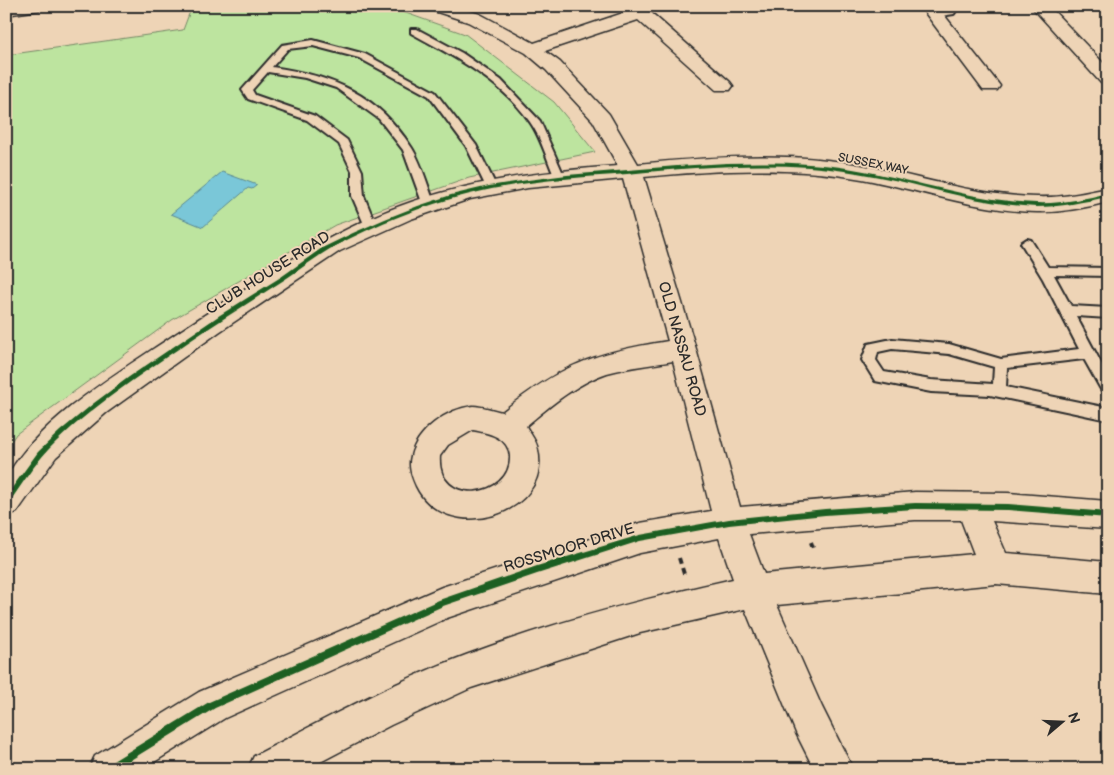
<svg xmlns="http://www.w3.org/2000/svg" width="1114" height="775" font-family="'Balsamiq Sans',sans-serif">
<rect width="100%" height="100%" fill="#eed4b6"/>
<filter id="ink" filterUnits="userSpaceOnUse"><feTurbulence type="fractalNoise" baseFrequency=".02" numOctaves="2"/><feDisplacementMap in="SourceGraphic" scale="10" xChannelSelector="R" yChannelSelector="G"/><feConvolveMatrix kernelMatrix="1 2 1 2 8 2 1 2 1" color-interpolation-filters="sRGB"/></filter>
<g filter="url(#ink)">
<!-- green -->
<path fill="#bde49f" stroke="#748865" d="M192 6H386L465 34 554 102 595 152 469 178 335 225 172 320 16 434 6 449V55L183 30Z"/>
<!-- water -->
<path fill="#7ac7d8" stroke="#5a8993" d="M222 172 257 185 252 189 248 188 203 227 171 214Z"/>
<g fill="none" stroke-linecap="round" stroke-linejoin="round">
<defs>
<g id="service">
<path d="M951 6H959L954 14 934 17 930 14 948 10Z"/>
<path d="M411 29H417L462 53 501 80 540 121 565 178 564 180H556L555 178C547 160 541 137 530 122 502 81 453 56 411 33Z"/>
<path d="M313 40 365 54 435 92 476 145 497 188 496 191H488L466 146 429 96 359 58 313 46 288 49 272 67C334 76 377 94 412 148 422 164 428 187 435 205L433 208H425L423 205 403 150 379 119 336 88 305 78 268 72 252 90 255 95 315 116 347 140 362 171 364 196 377 228 375 231H367L352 196V171L339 144 307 120 248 99 242 90 282 45Z"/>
<path d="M1027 239 1031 240 1048 267 1108 268V276L1054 275 1071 306 1108 308V318L1076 316 1108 376V394L1103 393 1084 359 1007 368 1006 387 1108 408V420L990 395 931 392 875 381 862 360 868 344 892 339 949 344 1001 359 1079 349 1043 279 1021 243ZM892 349 949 354 994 367 993 384 931 380 884 372 876 360 878 352Z"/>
</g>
<g id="minor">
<path d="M6 6H41L39 10 6 15Z"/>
<path d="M429 6H455L480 14 534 43 635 9H647L730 82 733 86 730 90H716L638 20 545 51 560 62 609 114 638 164C700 158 765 153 827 160 898 168 965 196 1037 197 1061 198 1084 193 1108 188V202C1084 208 1061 213 1037 212 977 211 921 190 862 179 791 166 716 170 644 177L696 349 740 507 915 492 1008 493 1108 501V529L992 521 1006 553 1108 562V594L996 584 777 605 822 707 853 769H814L796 733 745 609 640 633 471 688 391 725 307 769H248L254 756C323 720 393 682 466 655 553 622 643 599 733 579L719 538 640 553 447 618 225 718 143 769H89L95 756 199 692 442 587 640 523 711 511 673 361C651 365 629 367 607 373 577 383 550 406 526 426 530 434 537 441 538 450 552 516 445 546 416 486 412 477 408 467 411 456 417 431 446 409 473 406 481 406 494 410 502 412 562 365 592 353 668 341L623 179 528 188 470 199 411 219 340 251 219 332 106 413 56 457 17 512 6 516C6 505 2 484 8 475 40 418 121 371 174 335 251 285 326 231 414 201 480 179 548 171 618 166L593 121 546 70 526 53 468 22 431 10ZM473 430C489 433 508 437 510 456 512 499 436 508 440 456L448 445ZM915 520H961L974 554 764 574 749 534Z"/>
<path d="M920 6H937L997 82 1000 86 997 90H983Z"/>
<path d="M1031 6H1049L1108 68V85L1101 83Z"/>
</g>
</defs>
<!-- service casing -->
<use href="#service" stroke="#2b2b2b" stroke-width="4"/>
<!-- minor casing -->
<use href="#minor" stroke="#2b2b2b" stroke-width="3"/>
<!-- path -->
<g stroke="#2b2b2b" stroke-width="4" stroke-dasharray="6 4.5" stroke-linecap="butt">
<path d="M811 542 814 551"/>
<path d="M679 558 684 574"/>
</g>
<!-- service -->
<use href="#service" fill="#eed4b6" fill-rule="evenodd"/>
<!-- minor -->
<use href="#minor" fill="#eed4b6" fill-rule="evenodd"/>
<defs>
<g id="cycleway">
<path d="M727 163C773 162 819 162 864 171 921 182 977 201 1036 203 1061 204 1084 199 1108 193V197C1083 202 1061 207 1036 207 989 205 944 192 899 181 869 175 839 169 809 167 748 163 687 168 627 174 574 178 522 181 470 194 423 205 377 224 335 246 317 256 301 269 284 280 252 301 219 321 187 343 139 376 89 408 48 450 33 466 21 486 8 504L6 505V496L38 452 60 431 94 403 129 377 220 315 281 277 322 248 353 233 385 219 418 206 451 195 489 186 528 180 567 175 677 166Z"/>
<path d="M915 503 1008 504 1108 512V518L1008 510 915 509 825 515 729 525 640 541 537 574 443 606 215 708 116 769H104L105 766 209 702 439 600 537 566 640 535 729 519 825 509Z"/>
</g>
</defs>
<!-- cycleway casing -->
<use href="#cycleway" stroke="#eed4b6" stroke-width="3"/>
<!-- cycleway -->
<use href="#cycleway" fill="#1b5e20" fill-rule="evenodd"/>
</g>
</g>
<g text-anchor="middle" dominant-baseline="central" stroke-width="4" stroke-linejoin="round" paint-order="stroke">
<!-- far-street labels -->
<g font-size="12" fill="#2b2b2b" stroke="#eed4b6">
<text transform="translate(873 164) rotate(11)">SUSSEX WAY</text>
</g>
<!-- street labels -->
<g font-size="15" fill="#2b2b2b" stroke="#eed4b6">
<text transform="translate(268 273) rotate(-32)">CLUB HOUSE ROAD</text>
<text transform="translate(682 349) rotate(74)">OLD NASSAU ROAD</text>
<text transform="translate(569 548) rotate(-17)">ROSSMOOR DRIVE</text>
</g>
</g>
<!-- margin -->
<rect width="1114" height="775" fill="none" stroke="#eed4b6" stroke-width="25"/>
<rect x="12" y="12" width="1089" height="750" fill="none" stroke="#2b2b2b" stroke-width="2" filter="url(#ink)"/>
<!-- north arrow -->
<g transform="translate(1062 722) rotate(71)" stroke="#eed4b6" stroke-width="4" paint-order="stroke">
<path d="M0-4L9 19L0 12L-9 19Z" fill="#2b2b2b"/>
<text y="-8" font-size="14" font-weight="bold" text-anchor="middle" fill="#2b2b2b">N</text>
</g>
</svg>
